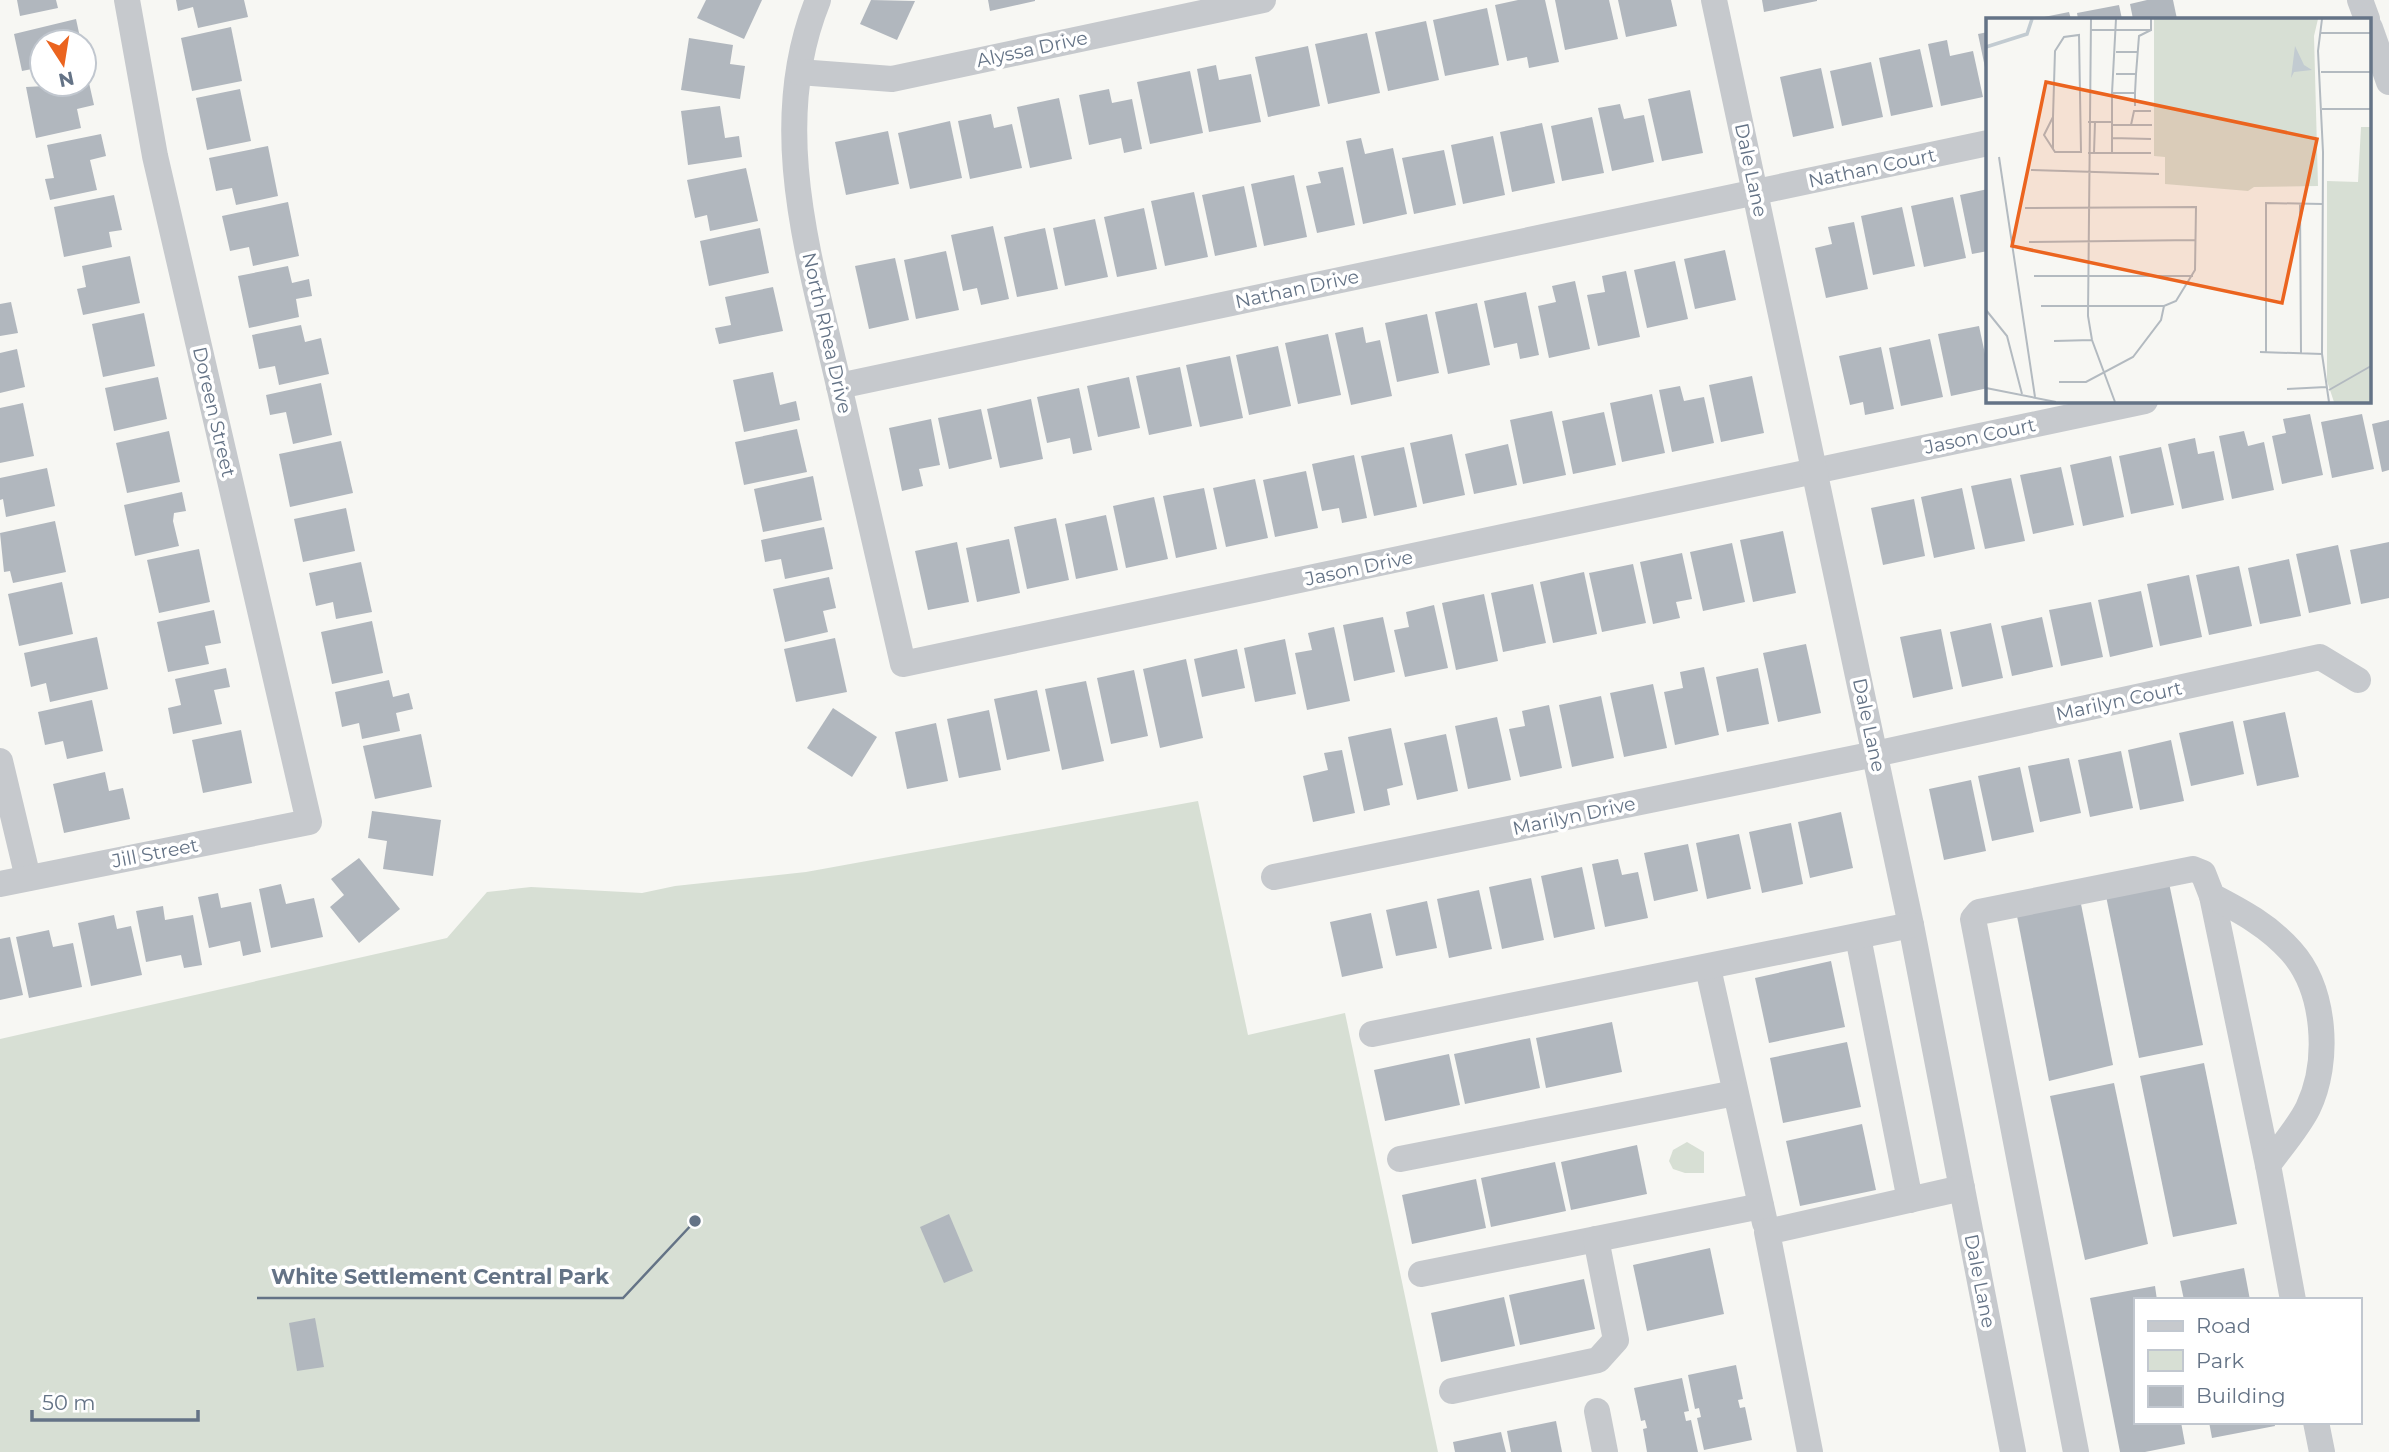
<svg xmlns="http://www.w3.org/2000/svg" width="2389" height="1452" font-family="Montserrat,sans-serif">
<rect width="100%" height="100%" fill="#f7f7f3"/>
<!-- green -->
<g fill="#d7dfd4">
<path d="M1198 801 1248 1035 1345 1013 1438 1452H0V1039L447 938 487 892 531 887 642 893 675 886 806 872Z"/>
<path d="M1687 1142 1704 1152V1173H1685L1673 1169 1669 1161 1673 1150Z"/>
</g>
<!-- building -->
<g fill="#b1b7be">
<path d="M17 0H56L58 8 20 16Z"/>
<path d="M176 0H244L248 17 198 28 193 7 178 11Z"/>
<path d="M706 0H762L744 39 697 18Z"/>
<path d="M871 0 915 1 897 40 860 24Z"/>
<path d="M988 0H1035V1L990 11Z"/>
<path d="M1518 0H1545L1559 62 1529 68 1527 57 1507 61 1495 5Z"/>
<path d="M1555 0H1609L1618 39 1565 50Z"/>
<path d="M1618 0H1671L1677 26 1626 37Z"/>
<path d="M1762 0H1817V1L1764 12Z"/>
<path d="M2147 0H2173L2177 19H2133L2130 4Z"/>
<path d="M2119 5 2122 19H2078L2077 13Z"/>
<path d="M1487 8 1499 65 1445 76 1433 20Z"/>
<path d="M2069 12 2071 19H2039V18Z"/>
<path d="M76 19 81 42H42V67L22 71 14 34Z"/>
<path d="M1426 21 1439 80 1388 91 1375 32Z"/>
<path d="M231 27 242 81 192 91 181 38Z"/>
<path d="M1988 32V77H1987L1978 34Z"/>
<path d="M1367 33 1380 93 1328 104 1315 44Z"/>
<path d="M689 38 733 45 730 64 745 66 740 99 681 90Z"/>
<path d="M1947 40 1950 56 1973 51 1983 97 1941 106 1928 44Z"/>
<path d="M1308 46 1320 106 1268 117 1255 57Z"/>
<path d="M1920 49 1933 107 1891 116 1879 58Z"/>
<path d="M1871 62 1883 117 1842 126 1830 71Z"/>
<path d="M1216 65 1219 80 1251 74 1261 122 1209 132 1197 69Z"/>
<path d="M1821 68 1834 128 1793 137 1780 77Z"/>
<path d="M1190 71 1203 133 1150 144 1137 82Z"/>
<path d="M87 74 94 105 77 109 81 128 36 138 26 87 84 84V75Z"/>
<path d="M240 89 251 141 207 150 196 98Z"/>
<path d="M1109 89 1112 103 1132 99 1142 149 1124 153 1121 138 1089 145 1079 95Z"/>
<path d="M1690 90 1703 153 1662 161 1648 99Z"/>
<path d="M1059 98 1072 159 1030 168 1017 107Z"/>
<path d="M1620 104 1624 119 1644 115 1654 162 1612 171 1598 108Z"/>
<path d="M720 106 725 138 739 136 742 157 688 165 681 111Z"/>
<path d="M991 114 994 128 1012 124 1022 168 970 179 958 121Z"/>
<path d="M1592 117 1604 173 1562 181 1551 126Z"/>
<path d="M950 121 962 178 910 189 898 133Z"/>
<path d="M1542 123 1555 183 1512 192 1500 132Z"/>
<path d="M888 131 899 184 846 195 835 142Z"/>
<path d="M101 134 106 156 90 160 97 190 50 200 45 179 54 178 47 145Z"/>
<path d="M1493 136 1505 195 1463 204 1451 145Z"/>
<path d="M1361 138 1365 154 1393 148 1407 214 1363 224 1346 141Z"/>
<path d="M268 146 278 196 236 205 232 188 216 191 209 158Z"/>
<path d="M1444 150 1456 205 1414 214 1402 158Z"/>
<path d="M1343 167 1355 225 1317 233 1306 186 1321 183 1318 172Z"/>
<path d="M746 168 758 221 710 231 707 215 695 218 687 180Z"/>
<path d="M1294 175 1307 237 1264 246 1251 184Z"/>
<path d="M1244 186 1257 247 1215 256 1202 195Z"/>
<path d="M1988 189V251L1972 254 1960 195Z"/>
<path d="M1194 192 1208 257 1165 266 1151 201Z"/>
<path d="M114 195 122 230 109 232 112 247 64 257 54 207Z"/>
<path d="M1953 197 1966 258 1924 267 1911 206Z"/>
<path d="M288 202 299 256 253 266 249 247 230 251 222 216Z"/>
<path d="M1902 207 1915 266 1873 275 1861 216Z"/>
<path d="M1144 208 1157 269 1117 277 1104 217Z"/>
<path d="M1095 219 1108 277 1065 286 1053 228Z"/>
<path d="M1854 222 1868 289 1826 298 1815 248 1832 244 1828 227Z"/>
<path d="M993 226 1009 299 981 305 977 288 963 291 951 235Z"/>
<path d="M760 228 769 273 709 286 700 241Z"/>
<path d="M1045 228 1058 289 1017 297 1004 237Z"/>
<path d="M1725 250 1736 300 1695 309 1684 259Z"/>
<path d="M946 251 959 310 916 319 904 260Z"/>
<path d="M130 256 140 303 83 315 77 289 86 287 82 266Z"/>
<path d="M895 258 909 320 869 329 855 266Z"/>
<path d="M1675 261 1688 319 1647 328 1634 270Z"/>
<path d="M288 266 292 283 309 279 312 296 296 299 299 317 249 328 238 276Z"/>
<path d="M1626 271 1640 337 1598 346 1587 295 1605 292 1602 276Z"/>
<path d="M1575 281 1590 349 1549 358 1538 306 1556 302 1552 286Z"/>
<path d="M773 287 783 331 719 344 715 328 731 325 725 297Z"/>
<path d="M1526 292 1539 355 1520 359 1517 343 1494 348 1484 301Z"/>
<path d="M11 302 18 333 0 336V304Z"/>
<path d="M1477 303 1490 365 1448 374 1435 312Z"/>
<path d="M144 313 155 366 103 377 92 324Z"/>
<path d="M1427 314 1439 373 1397 382 1385 323Z"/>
<path d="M301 325 305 342 321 338 329 374 279 385 275 366 259 369 252 335Z"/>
<path d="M1979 326 1988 368V388L1951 396 1938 334Z"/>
<path d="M1363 327 1366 343 1380 340 1392 396 1351 405 1335 333Z"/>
<path d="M1328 334 1341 395 1298 404 1285 343Z"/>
<path d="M1930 339 1943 397 1901 406 1889 348Z"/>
<path d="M1278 346 1291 406 1249 415 1236 355Z"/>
<path d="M1881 347 1894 409 1865 415 1863 402 1850 405 1839 356Z"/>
<path d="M17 349 25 387 0 393V353Z"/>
<path d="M1230 356 1243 418 1200 427 1186 365Z"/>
<path d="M1180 367 1192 426 1149 435 1136 376Z"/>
<path d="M773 372 780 405 796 401 800 420 744 432 733 380Z"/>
<path d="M1752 376 1764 433 1721 442 1709 385Z"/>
<path d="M158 377 167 419 114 431 105 388Z"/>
<path d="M1129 377 1140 428 1098 437 1087 386Z"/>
<path d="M321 383 332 435 293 444 286 412 270 415 266 395Z"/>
<path d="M1680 386 1684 401 1704 397 1714 443 1672 452 1659 390Z"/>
<path d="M1079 388 1092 450 1073 454 1070 438 1047 443 1037 397Z"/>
<path d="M1652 394 1665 453 1622 462 1610 403Z"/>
<path d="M1031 399 1043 459 1000 468 987 409Z"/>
<path d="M23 403 34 456 0 463V408Z"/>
<path d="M981 409 992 459 949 469 938 418Z"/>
<path d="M1552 411 1566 475 1523 484 1510 420Z"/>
<path d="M1604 412 1616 465 1573 474 1562 421Z"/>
<path d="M2310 414 2323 475 2282 484 2272 436 2286 433 2283 419Z"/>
<path d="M2362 414 2374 469 2332 478 2321 422Z"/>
<path d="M931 419 940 465 919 469 923 486 902 491 889 428Z"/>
<path d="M2389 420V470L2382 472 2372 424Z"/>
<path d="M797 429 807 472 744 485 735 442Z"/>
<path d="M169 431 180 482 127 493 116 443Z"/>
<path d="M2244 431 2248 446 2264 442 2274 490 2232 499 2219 436Z"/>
<path d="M1452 434 1465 495 1423 504 1410 443Z"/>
<path d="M2195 438 2198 454 2214 451 2224 500 2182 509 2168 444Z"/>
<path d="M341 441 353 493 290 507 279 454Z"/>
<path d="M1508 444 1517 485 1474 494 1465 454Z"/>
<path d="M1404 447 1417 507 1374 516 1361 456Z"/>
<path d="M2161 447 2174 505 2131 514 2119 456Z"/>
<path d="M1354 455 1367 518 1342 523 1339 508 1322 511 1312 464Z"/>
<path d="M2111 456 2124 517 2083 526 2070 465Z"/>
<path d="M2061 467 2074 525 2033 534 2020 475Z"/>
<path d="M47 468 55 506 6 517 3 499 0 500V478Z"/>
<path d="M1306 471 1318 528 1275 537 1263 480Z"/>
<path d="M813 476 822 520 763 532 754 489Z"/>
<path d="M2011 478 2025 541 1985 549 1971 486Z"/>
<path d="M1255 479 1268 538 1226 547 1213 488Z"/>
<path d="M1204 488 1217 549 1176 558 1163 496Z"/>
<path d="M1962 488 1975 549 1934 558 1921 497Z"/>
<path d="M182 492 186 511 174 513 173 521 179 546 135 556 124 505Z"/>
<path d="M1154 497 1168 559 1126 568 1113 506Z"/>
<path d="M1914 499 1925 556 1883 565 1871 508Z"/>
<path d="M346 508 355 551 303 562 294 519Z"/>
<path d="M1106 515 1118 570 1076 579 1065 524Z"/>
<path d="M1056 518 1069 580 1027 589 1014 527Z"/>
<path d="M55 521 66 572 13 583 10 571 4 572 0 533Z"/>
<path d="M824 527 833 569 785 579 781 559 765 562 761 540Z"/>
<path d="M1783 531 1796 593 1753 602 1740 540Z"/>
<path d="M1009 539 1020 593 977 602 966 548Z"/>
<path d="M957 542 969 602 928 610 915 551Z"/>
<path d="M2389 542V598L2361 604 2350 550Z"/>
<path d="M1732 543 1745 602 1703 611 1690 552Z"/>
<path d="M2338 545 2351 604 2309 613 2296 554Z"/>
<path d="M199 549 210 602 159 613 147 560Z"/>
<path d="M1682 553 1692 599 1676 602 1680 618 1653 624 1640 562Z"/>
<path d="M2289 559 2301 616 2260 624 2248 568Z"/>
<path d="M361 562 372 612 336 619 333 602 316 606 309 573Z"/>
<path d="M1633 564 1646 623 1602 632 1589 573Z"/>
<path d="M2239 566 2252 626 2209 635 2196 575Z"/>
<path d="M1584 572 1597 634 1553 643 1540 582Z"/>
<path d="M2189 575 2202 637 2160 646 2147 584Z"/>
<path d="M829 577 836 608 823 611 828 632 785 642 773 589Z"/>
<path d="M62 582 73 634 19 646 8 594Z"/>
<path d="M1533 584 1546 643 1503 652 1491 593Z"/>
<path d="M2141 591 2153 647 2110 657 2098 600Z"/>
<path d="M1484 594 1498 661 1456 670 1442 603Z"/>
<path d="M2091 602 2103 657 2061 666 2049 610Z"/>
<path d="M1434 605 1448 668 1405 677 1394 630 1409 627 1406 612Z"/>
<path d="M214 610 221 643 205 646 209 664 168 672 157 622Z"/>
<path d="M1383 617 1395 672 1354 681 1343 625Z"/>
<path d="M2042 617 2053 667 2012 676 2001 626Z"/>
<path d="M372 621 383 673 332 684 321 632Z"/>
<path d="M1991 623 2003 678 1962 687 1950 632Z"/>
<path d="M1334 627 1350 701 1307 710 1295 653 1312 650 1308 633Z"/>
<path d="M1941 629 1953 689 1913 698 1900 637Z"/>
<path d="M97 637 108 689 50 702 46 683 31 687 24 653Z"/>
<path d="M835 638 847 692 796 702 784 649Z"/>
<path d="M1285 639 1296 694 1255 702 1244 648Z"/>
<path d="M1806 644 1821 713 1778 722 1763 653Z"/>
<path d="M1237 649 1245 688 1202 697 1194 659Z"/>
<path d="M1186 659 1203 738 1160 748 1143 669Z"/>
<path d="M1704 667 1719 735 1675 745 1664 692 1683 688 1680 672Z"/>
<path d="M226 668 230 687 214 690 222 724 173 734 168 708 181 705 175 679Z"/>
<path d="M1758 668 1769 724 1727 732 1716 677Z"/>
<path d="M1134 670 1148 736 1111 744 1097 678Z"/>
<path d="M389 680 393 697 409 693 413 709 396 713 400 731 362 739 359 723 342 727 335 692Z"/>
<path d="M1086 681 1104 761 1062 770 1045 689Z"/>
<path d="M1653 684 1667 748 1624 757 1610 693Z"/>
<path d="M1037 690 1050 751 1007 760 994 699Z"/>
<path d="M1601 696 1614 758 1572 767 1559 705Z"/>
<path d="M92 700 103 751 67 759 63 741 45 745 38 712Z"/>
<path d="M1549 705 1562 768 1520 777 1509 729 1525 726 1522 711Z"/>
<path d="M833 708 877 737 852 777 807 748Z"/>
<path d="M989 710 1001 770 959 778 947 719Z"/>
<path d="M2285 712 2299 777 2257 786 2243 721Z"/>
<path d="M1497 717 1511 780 1468 789 1455 726Z"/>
<path d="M2233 721 2244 774 2191 786 2179 733Z"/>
<path d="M936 723 948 781 907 789 895 732Z"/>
<path d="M1391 728 1403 785 1387 789 1390 805 1364 811 1348 737Z"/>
<path d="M241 730 252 783 203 793 192 740Z"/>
<path d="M421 734 432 787 375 799 363 746Z"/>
<path d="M1446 734 1458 791 1417 800 1404 743Z"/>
<path d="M2171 740 2184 801 2140 810 2128 750Z"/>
<path d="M1342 750 1355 813 1313 822 1303 776 1328 770 1324 753Z"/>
<path d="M2121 751 2133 808 2090 817 2078 760Z"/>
<path d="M2069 758 2081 813 2040 822 2028 766Z"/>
<path d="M2020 767 2034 832 1992 841 1978 776Z"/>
<path d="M105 772 109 791 123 788 130 819 64 833 53 784Z"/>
<path d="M1971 780 1986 851 1944 860 1929 789Z"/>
<path d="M372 811 441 820 433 876 383 869 387 841 368 838Z"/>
<path d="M1841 812 1853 868 1810 878 1798 822Z"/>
<path d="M1791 823 1803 884 1762 893 1749 832Z"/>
<path d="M1739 834 1751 889 1707 899 1696 843Z"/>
<path d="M1688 844 1698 891 1654 901 1644 853Z"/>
<path d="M359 858 400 909 359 943 330 907 344 895 331 879Z"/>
<path d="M1618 859 1622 875 1638 872 1648 918 1605 927 1592 864Z"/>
<path d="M1582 867 1595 929 1554 938 1541 876Z"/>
<path d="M1531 878 1544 940 1502 949 1489 887Z"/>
<path d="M2169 883 2203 1045 2139 1058 2106 896Z"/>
<path d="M281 884 286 904 314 898 323 937 271 948 259 889Z"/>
<path d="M1479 890 1492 949 1449 958 1437 899Z"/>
<path d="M218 893 221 908 251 902 261 952 243 956 240 941 209 948 198 897Z"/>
<path d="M1427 901 1437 948 1396 956 1386 910Z"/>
<path d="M2081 904 2113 1065 2049 1081 2017 916Z"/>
<path d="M163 906 165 920 193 915 202 965 184 968 181 955 146 962 136 911Z"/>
<path d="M1371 913 1383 968 1342 977 1330 922Z"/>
<path d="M114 915 117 929 131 926 142 975 91 986 78 923Z"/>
<path d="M49 930 53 947 73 943 82 987 29 998 16 937Z"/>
<path d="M10 937 23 995 0 1000V939Z"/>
<path d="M1831 961 1845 1027 1769 1043 1755 978Z"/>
<path d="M1612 1022 1622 1072 1546 1088 1536 1038Z"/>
<path d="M1530 1038 1540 1088 1465 1104 1454 1054Z"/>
<path d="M1847 1042 1861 1107 1783 1123 1770 1058Z"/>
<path d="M1449 1054 1460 1105 1385 1121 1374 1070Z"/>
<path d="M2204 1063 2237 1224 2173 1237 2140 1076Z"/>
<path d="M2114 1083 2148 1244 2085 1260 2050 1096Z"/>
<path d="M1862 1124 1876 1190 1800 1206 1786 1141Z"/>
<path d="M1637 1145 1647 1194 1571 1210 1561 1162Z"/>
<path d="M1555 1162 1566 1211 1491 1227 1481 1178Z"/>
<path d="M1476 1179 1486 1228 1412 1244 1402 1195Z"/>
<path d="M949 1214 973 1271 944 1283 920 1227Z"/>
<path d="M1710 1248 1724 1314 1647 1331 1633 1265Z"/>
<path d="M2244 1268 2250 1300H2184L2180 1281Z"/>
<path d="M1584 1279 1595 1329 1520 1345 1509 1295Z"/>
<path d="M2155 1286 2157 1300H2135V1422H2181L2185 1444 2145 1452H2120L2090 1298Z"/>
<path d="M1504 1297 1515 1346 1441 1362 1431 1313Z"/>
<path d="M315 1318 324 1367 297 1371 289 1323Z"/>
<path d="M1736 1365 1743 1399 1738 1400 1740 1408 1745 1407 1752 1440 1704 1450 1697 1418 1701 1417 1699 1408 1695 1409 1688 1375Z"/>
<path d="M1682 1378 1689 1411 1684 1412 1686 1421 1691 1420 1698 1452H1647L1643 1429 1647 1428 1645 1420 1641 1421 1634 1388Z"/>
<path d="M1556 1421 1562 1452H1511L1507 1431Z"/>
<path d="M2209 1422H2274L2275 1426 2212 1438Z"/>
<path d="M1501 1432 1506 1452H1455L1453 1442Z"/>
</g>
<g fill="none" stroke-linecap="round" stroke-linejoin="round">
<!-- minor -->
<g stroke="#c6c9cd" stroke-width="26">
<path d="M818 0C766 128 811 262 840 390 861 481 882 573 903 664L2145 401"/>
<path d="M1714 0 1911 925 2013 1452"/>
<path d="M2360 0 2367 19"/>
<path d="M2370 28 2389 82"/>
<path d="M799 72 892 79 1263 0"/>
<path d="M839 386 1988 143"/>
<path d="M0 761 28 878"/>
<path d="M1274 877 1875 754 2320 657 2358 680"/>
<path d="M0 884 309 822 155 156 127 0"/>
<path d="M2212 896 2268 1165"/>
<path d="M1858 937 1910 1200"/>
<path d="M1708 968 1765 1223"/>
<path d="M1372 1034 1911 925"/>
<path d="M1400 1159 1735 1093"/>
<path d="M1421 1274 1761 1206"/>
<path d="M1452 1391 1598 1360 1616 1340 1596 1239"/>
<path d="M1597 1411 1605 1452"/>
<path d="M2316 1422 2322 1452"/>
<path d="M1810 1452 1767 1232 1962 1188"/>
<path d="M2076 1452 1973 919 1979 912 2193 869 2203 873 2212 896C2241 911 2269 926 2291 951 2326 990 2330 1062 2308 1108 2298 1128 2281 1147 2268 1165L2293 1300"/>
</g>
</g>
<g text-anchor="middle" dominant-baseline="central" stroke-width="7" stroke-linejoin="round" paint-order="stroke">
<!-- street labels -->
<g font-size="19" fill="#647386" stroke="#fff">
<text transform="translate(1032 49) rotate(-12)">Alyssa Drive</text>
<text transform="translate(1872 168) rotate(-12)">Nathan Court</text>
<text transform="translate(1751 170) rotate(78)">Dale Lane</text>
<text transform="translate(1297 289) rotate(-12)">Nathan Drive</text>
<text transform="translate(827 333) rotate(77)">North Rhea Drive</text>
<text transform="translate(214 412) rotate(77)">Doreen Street</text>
<text transform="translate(1980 436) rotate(-12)">Jason Court</text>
<text transform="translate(1359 568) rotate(-12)">Jason Drive</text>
<text transform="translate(2119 701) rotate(-12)">Marilyn Court</text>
<text transform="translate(1869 725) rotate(78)">Dale Lane</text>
<text transform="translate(1574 816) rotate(-12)">Marilyn Drive</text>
<text transform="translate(155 853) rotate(-11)">Jill Street</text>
<text transform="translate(1980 1281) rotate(79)">Dale Lane</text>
</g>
</g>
<!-- overview -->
<g transform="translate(1986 18)">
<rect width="385" height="385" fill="#f7f7f3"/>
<path d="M168 1H332L328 18 332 168 268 169 262 173 179 166V139L168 138ZM375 109H385V384H348L341 363V163L372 164Z" fill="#d7dfd4"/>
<path d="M309 28 318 47 326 52 308 54 305 60Z" fill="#c2cbd1"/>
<path fill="none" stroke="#c2cbd1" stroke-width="3.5" d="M0 29 41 16 46 1"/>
<path fill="none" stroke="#b3bac0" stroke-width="2" d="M105 1 102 298 106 322 129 384M336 1 332 33 337 134 336 336 343 384M104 12H165V1M335 15H385M93 17 95 134H69L58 117 67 99 69 33 78 19ZM130 34H152M335 54H385M130 56H150L149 75M150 56 153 18 165 12M126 75 130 1M336 91H385M102 104H126V75H149V88M126 105V135M126 107H166M145 107 148 93H165M126 120 165 121M67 131V99M102 135H165M108 135 109 104M13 139 49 379M45 152 173 156M314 185 315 335M39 190 210 189 209 252 190 283 178 288H55M43 224 210 222M48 258H207M0 292 21 318 36 376M68 323 106 322M274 334 336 336M280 335V185L336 186M73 364H100L147 339 175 302 178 288M0 370 70 384M301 371 340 369M343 372 385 348"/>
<path fill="#eb641f" fill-opacity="0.15" stroke="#eb641f" stroke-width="3.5" d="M60 64 331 121 296 285 26 228Z"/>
<rect width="385" height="385" fill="none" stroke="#647386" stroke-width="3.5"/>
</g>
<!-- callouts -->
<path fill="none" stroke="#647386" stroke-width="2.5" d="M695 1221L623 1298H257"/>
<circle fill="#647386" stroke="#fff" stroke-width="2.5" cx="695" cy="1221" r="7"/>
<g font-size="21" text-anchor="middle" font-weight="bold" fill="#647386" stroke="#fff" stroke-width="7" stroke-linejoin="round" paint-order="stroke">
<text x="440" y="1284">White Settlement Central Park</text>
</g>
<!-- legend -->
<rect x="2134" y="1298" width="228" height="126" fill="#ffffff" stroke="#c1c7cf" stroke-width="2"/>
<rect x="2148" y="1321" width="35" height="10" fill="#c6c9cd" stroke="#c1c7cf" stroke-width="2"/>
<text x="2196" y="1333" font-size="21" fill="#647386">Road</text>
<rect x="2148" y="1350" width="35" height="21" fill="#d7dfd4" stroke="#c1c7cf" stroke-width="2"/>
<text x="2196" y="1368" font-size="21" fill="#647386">Park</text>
<rect x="2148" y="1386" width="35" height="21" fill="#b1b7be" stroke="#c1c7cf" stroke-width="2"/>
<text x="2196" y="1403" font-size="21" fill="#647386">Building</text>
<!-- north arrow -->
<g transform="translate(63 63) rotate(168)"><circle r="33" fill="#ffffff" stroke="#c1c7cf" stroke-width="2"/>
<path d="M0-5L12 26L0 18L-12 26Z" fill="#eb641f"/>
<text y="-10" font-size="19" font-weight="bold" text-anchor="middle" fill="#647386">N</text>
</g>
<!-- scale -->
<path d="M32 1410v10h166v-10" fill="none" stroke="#647386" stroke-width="3.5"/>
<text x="42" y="1410" font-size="21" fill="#647386" stroke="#ffffff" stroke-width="5" paint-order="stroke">50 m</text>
</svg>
